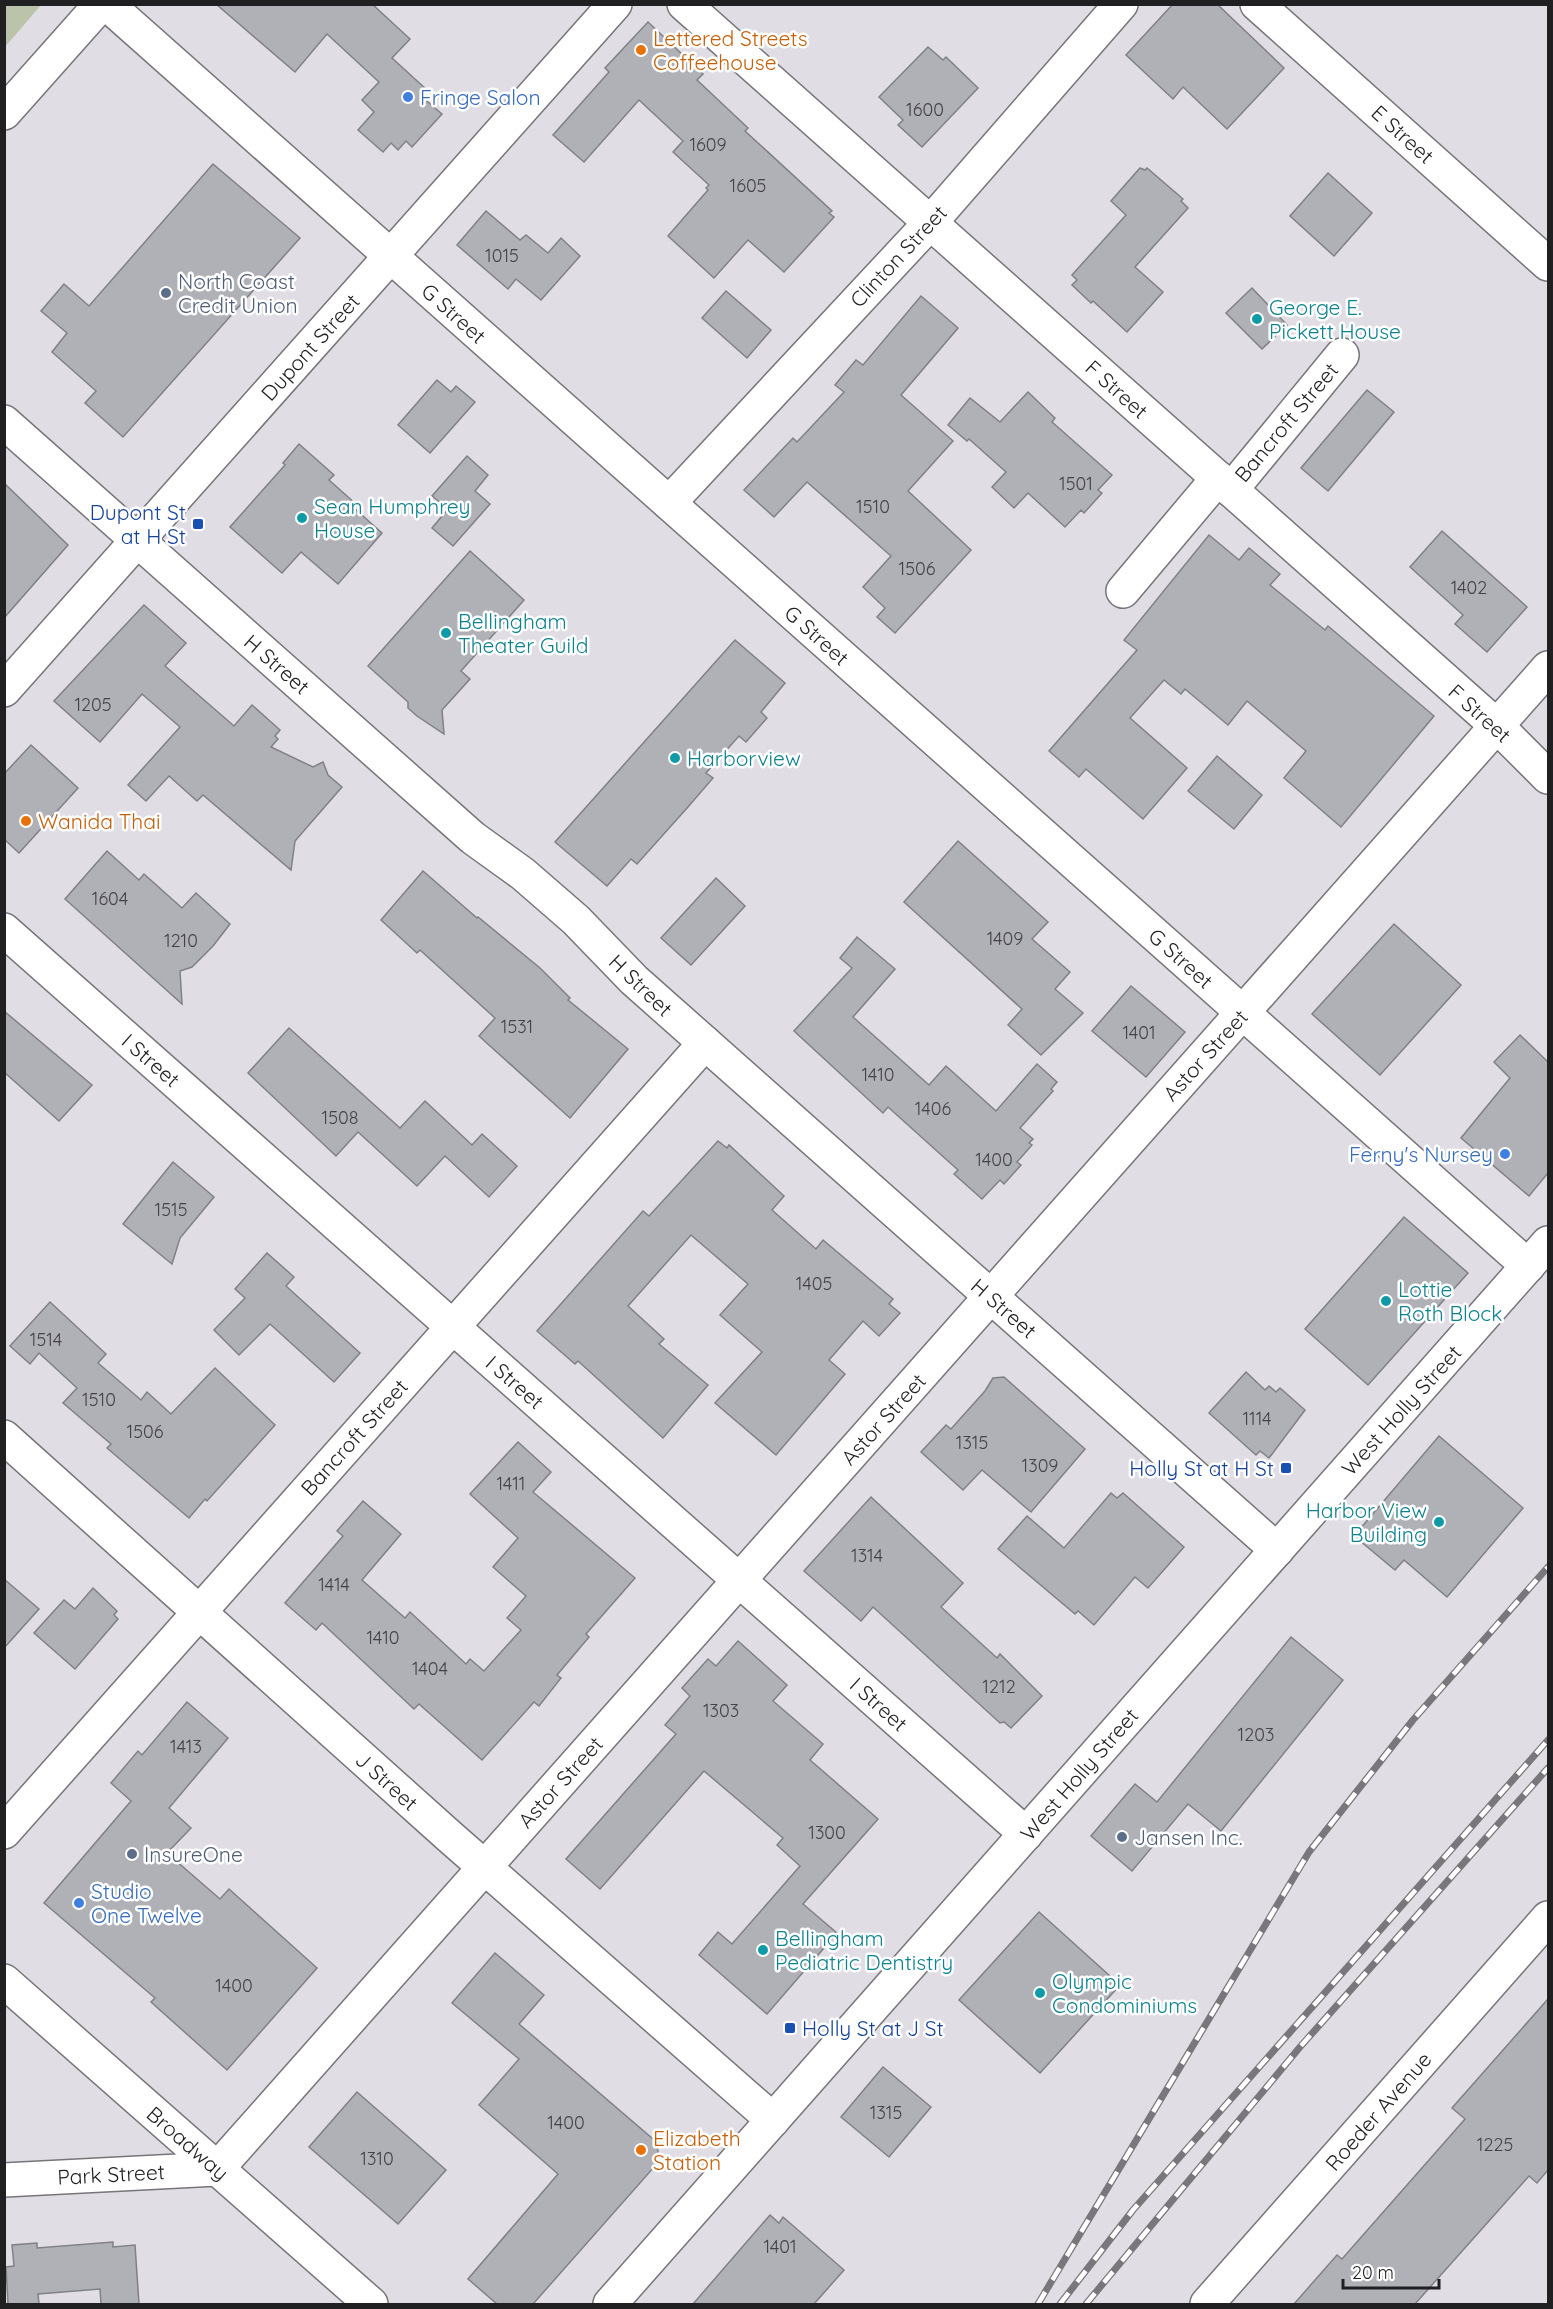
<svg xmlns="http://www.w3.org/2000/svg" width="1553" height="2309" font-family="Quicksand,sans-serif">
<rect width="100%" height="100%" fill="#e0dde4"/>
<!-- green -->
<path fill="#bbc3aa" d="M5 4 41 5 5 47 4 5Z"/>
<!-- building -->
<g fill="#b0b0b7" stroke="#808087" stroke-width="1.5">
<path d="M216 4H372L410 39 392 58 427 90 421 96 442 114 412 147 406 141 398 150 391 143 383 152 358 130 374 112 362 100 379 82 327 34 295 72Z"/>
<path d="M1173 4H1217L1284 68 1227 129 1183 87 1173 99 1126 55Z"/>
<path d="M648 22 703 74 697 80 748 128 745 131 832 211 829 213 834 217 784 272 748 240 714 278 668 236 708 190 706 188 709 185 673 152 683 141 639 100 584 162 553 135 609 72 605 68Z"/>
<path d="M928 47 943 60 946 57 978 88 922 147 898 125 903 120 879 97Z"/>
<path d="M213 164 300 238 123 437 85 403 96 391 52 352 67 333 41 311 64 284 89 306Z"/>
<path d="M1140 168 1145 170 1147 168 1183 199 1181 201 1188 208 1135 267 1163 292 1127 332 1093 301 1091 303 1072 285 1077 280 1072 275 1126 215 1111 201Z"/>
<path d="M1328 173 1372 213 1334 256 1290 216Z"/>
<path d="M486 211 520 240 526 235 548 253 561 238 580 256 541 300 516 279 508 289 457 245Z"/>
<path d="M1252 288 1287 325 1262 349 1226 313Z"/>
<path d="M726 291 771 330 747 358 702 318Z"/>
<path d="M921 296 958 328 901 395 953 441 908 491 971 550 895 633 877 617 885 608 863 587 891 556 807 482 774 517 744 490 793 438 797 442 844 392 835 385 856 360 863 365Z"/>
<path d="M437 380 451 392 456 386 475 402 430 453 398 425Z"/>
<path d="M1367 390 1394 412 1328 491 1301 468Z"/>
<path d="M1028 392 1055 418 1052 422 1112 475 1098 490 1102 493 1084 513 1081 510 1065 527 1028 493 1014 508 992 487 1006 472 969 439 967 441 948 425 970 398 1000 422Z"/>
<path d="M299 444 334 475 329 480 357 505 354 508 382 533 338 584 301 552 282 573 230 527 285 465 283 463Z"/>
<path d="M467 456 488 475 475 491 490 504 453 546 432 528 448 509 432 496Z"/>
<path d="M4 483 68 545 4 618Z"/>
<path d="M1442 531 1527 607 1487 652 1455 624 1463 615 1410 567Z"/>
<path d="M1209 535 1239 560 1249 548 1280 574 1270 585 1325 630 1328 626 1434 716 1341 827 1284 778 1306 751 1247 701 1228 725 1185 689 1181 694 1164 680 1130 718 1187 768 1143 819 1086 769 1079 777 1049 751 1137 650 1124 640Z"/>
<path d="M470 551 524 600 461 671 470 679 442 710 444 734 417 716 408 708V702L368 666Z"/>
<path d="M144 605 186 643 165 666 234 726 252 705 280 730 275 736 278 739 271 747 313 767 323 762 328 775 342 787 295 841 291 870 203 795 197 801 169 776 146 801 128 785 180 727 142 694 100 742 54 701Z"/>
<path d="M735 640 785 683 761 712 767 718 746 742 739 736 706 773 713 778 688 807 637 864 631 859 607 886 555 842Z"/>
<path d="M31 745 78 788 19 853 4 839V774Z"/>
<path d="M1217 756 1262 795 1234 829 1188 791Z"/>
<path d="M958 841 1048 922 1032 939 1070 972 1055 989 1083 1013 1041 1055 1008 1025 1022 1009 904 902Z"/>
<path d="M107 851 139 880 144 874 182 908 196 893 230 924 213 946 192 967 180 971 182 1004 65 899Z"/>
<path d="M423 871 477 918 478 917 540 968 570 998 568 1000 628 1049 570 1118 479 1036 495 1018 420 950 417 953 381 920Z"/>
<path d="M716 878 745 906 691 965 661 938Z"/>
<path d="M1394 924 1461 985 1380 1075 1312 1014Z"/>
<path d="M857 937 895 969 853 1017 929 1085 946 1066 996 1111 1037 1064 1057 1082 1051 1089 1053 1091 1020 1128 1033 1139 1029 1143 1032 1145 1017 1162 1021 1165 1004 1184 1000 1180 982 1199 954 1174 958 1170 888 1107 883 1113 794 1031 852 968 840 958Z"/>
<path d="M1131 986 1185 1032 1146 1077 1092 1031Z"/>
<path d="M4 1011 92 1085 59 1121 4 1072Z"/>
<path d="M289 1028 400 1128 425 1101 472 1145 482 1134 517 1166 489 1197 445 1156 417 1186 358 1132 336 1156 248 1073Z"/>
<path d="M1520 1035 1548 1062V1173L1529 1196 1461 1138 1510 1078 1494 1062Z"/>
<path d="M718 1141 727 1148 729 1145 784 1196 772 1210 816 1249 823 1240 893 1299 889 1304 900 1313 879 1336 863 1321 829 1360 845 1374 776 1455 715 1403 762 1352 720 1315 748 1284 691 1235 628 1306 664 1339 659 1344 708 1385 663 1438 578 1361 575 1364 537 1331 643 1211 649 1216Z"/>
<path d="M173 1162 214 1197 180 1238 172 1264 123 1224Z"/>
<path d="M1404 1217 1468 1273 1368 1385 1305 1329Z"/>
<path d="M267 1253 294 1277 286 1286 360 1353 334 1382 270 1324 239 1355 214 1330 245 1298 235 1289Z"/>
<path d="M50 1302 106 1354 98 1363 141 1400 147 1392 171 1414 215 1368 275 1425 207 1501 205 1499 189 1518 107 1448 111 1444 63 1403 77 1388 39 1353 30 1364 10 1346Z"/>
<path d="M1246 1372 1265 1390 1269 1386 1276 1392 1280 1388 1305 1410 1269 1458 1260 1451 1256 1455 1209 1413Z"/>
<path d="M1004 1377 1085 1449 1031 1512 982 1470 963 1490 921 1452 946 1425 951 1429 985 1391 993 1378Z"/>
<path d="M1439 1436 1523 1508 1447 1597 1404 1560 1395 1570 1354 1536Z"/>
<path d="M518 1442 551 1472 533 1492 635 1578 586 1634 589 1637 557 1675 561 1678 539 1706 534 1702 482 1760 419 1704 414 1709 322 1623 316 1630 285 1603 343 1536 337 1531 363 1501 401 1534 362 1580 405 1618 410 1612 466 1664 470 1659 484 1671 521 1630 507 1618 526 1596 493 1567 518 1538 470 1494Z"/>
<path d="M1111 1493 1117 1498 1123 1493 1184 1547 1148 1588 1135 1577 1094 1625 1078 1611 1075 1614 998 1549 1027 1516 1064 1548Z"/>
<path d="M871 1497 963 1583 941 1607 997 1658 1000 1654 1042 1696 1011 1728 1004 1722 1000 1723 873 1607 861 1621 804 1571Z"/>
<path d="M4 1579 39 1609 4 1648Z"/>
<path d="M93 1588 117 1611 114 1615 118 1619 75 1669 34 1633 64 1600 75 1609Z"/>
<path d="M1291 1637 1343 1680 1221 1831 1188 1804 1132 1871 1091 1836 1135 1784 1157 1802Z"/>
<path d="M738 1641 787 1685 773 1701 823 1744 810 1760 878 1819 803 1904 837 1933 767 2014 699 1955 718 1932 732 1944 800 1866 777 1845 783 1838 704 1771 600 1889 566 1859 676 1734 665 1725 690 1696 682 1688 708 1659 716 1666Z"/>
<path d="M187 1702 228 1738 169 1808 191 1828 167 1853 220 1899 229 1889 317 1968 227 2070 151 2002 155 1998 44 1903 131 1801 111 1783 138 1751 142 1755Z"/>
<path d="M1039 1912 1120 1985 1040 2073 959 2000Z"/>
<path d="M495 1953 544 1995 519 2024 653 2139 657 2145 658 2152 655 2166 533 2304H497L468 2279 558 2174 479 2105 519 2059 452 2003Z"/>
<path d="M1548 1999V2170L1537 2183 1529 2176 1415 2304H1294L1337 2255 1342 2259 1465 2119 1452 2108Z"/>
<path d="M883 2067 931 2107 889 2157 841 2117Z"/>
<path d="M357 2092 446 2170 398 2224 309 2147Z"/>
<path d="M770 2215 779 2223 783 2217 844 2270 814 2304H693Z"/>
<path d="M113 2242V2247L135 2245 139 2304H101L100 2289 38 2294 39 2304H8L6 2267 14 2266 12 2245 37 2243V2248Z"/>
</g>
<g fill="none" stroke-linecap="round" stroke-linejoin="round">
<defs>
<g id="minor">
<path d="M107 4 1528 1266"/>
<path d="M1257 4 1548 264"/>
<path d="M4 113 101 4"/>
<path d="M4 422 473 838 523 874 576 920 634 980 1277 1550"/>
<path d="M1231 490 1342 355"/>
<path d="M669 503 930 223 1121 4"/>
<path d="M1123 591 1218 478"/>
<path d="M4 930 1026 1834"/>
<path d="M4 1437 449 1836 773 2120"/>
<path d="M4 1832 705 1043"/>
<path d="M4 2180 217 2169 1548 668"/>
</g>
<g id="tertiary">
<path d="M684 4 1497 726 1548 777"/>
<path d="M4 690 615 4"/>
<path d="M4 1981 371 2304"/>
<path d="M1207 2304 1548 1918"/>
</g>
<path id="secondary" d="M610 2304 1548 1243"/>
</defs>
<!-- minor casing -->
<use href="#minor" stroke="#77747a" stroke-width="36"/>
<!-- tertiary casing -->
<use href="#tertiary" stroke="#77747a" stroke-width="36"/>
<!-- secondary casing -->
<use href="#secondary" stroke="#77747a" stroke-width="36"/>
<!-- minor -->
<use href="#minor" stroke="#fff" stroke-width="33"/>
<!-- tertiary -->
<use href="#tertiary" stroke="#fff" stroke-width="33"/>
<!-- secondary -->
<use href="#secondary" stroke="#fff" stroke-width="33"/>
<defs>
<g id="rail">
<path d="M1038 2304 1309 1852 1413 1720 1548 1567"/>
<path d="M1060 2304 1133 2210 1548 1740"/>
<path d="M1086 2304 1300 2047 1548 1768"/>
</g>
</defs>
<!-- rail casing -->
<use href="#rail" stroke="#79777c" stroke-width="7"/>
<!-- rail -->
<use href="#rail" stroke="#fff" stroke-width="4.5" stroke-dasharray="14" stroke-linecap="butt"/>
</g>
<!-- markers -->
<g fill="#e8710a" stroke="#fff" stroke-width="2">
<circle cx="641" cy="50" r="6"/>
<circle cx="26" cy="821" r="6"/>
<circle cx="641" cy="2150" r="6"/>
</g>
<g fill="#3f7fe0" stroke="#fff" stroke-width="2">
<circle cx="408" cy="97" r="6"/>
<circle cx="1505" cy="1154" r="6"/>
<circle cx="79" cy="1903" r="6"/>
</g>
<g fill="#5c6f8a" stroke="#fff" stroke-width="2">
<circle cx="166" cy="293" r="6"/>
<circle cx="1122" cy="1837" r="6"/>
<circle cx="132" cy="1854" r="6"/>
</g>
<g fill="#0f9aa8" stroke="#fff" stroke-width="2">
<circle cx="1257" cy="319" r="6"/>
<circle cx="302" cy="518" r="6"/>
<circle cx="446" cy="633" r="6"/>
<circle cx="675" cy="758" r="6"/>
<circle cx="1386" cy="1301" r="6"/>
<circle cx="1439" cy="1522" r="6"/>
<circle cx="763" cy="1950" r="6"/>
<circle cx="1040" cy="1993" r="6"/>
</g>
<g fill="#1a4fb4" stroke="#fff" stroke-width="2">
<rect x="192" y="518" width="12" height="12" rx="3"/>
<rect x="1280" y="1462" width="12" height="12" rx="3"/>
<rect x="784" y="2022" width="12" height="12" rx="3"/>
</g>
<g text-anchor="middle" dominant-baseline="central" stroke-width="5" stroke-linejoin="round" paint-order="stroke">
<!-- number labels -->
<g font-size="18" fill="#444347">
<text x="925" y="109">1600</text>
<text x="708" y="144">1609</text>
<text x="748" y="185">1605</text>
<text x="502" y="255">1015</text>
<text x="1076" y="483">1501</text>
<text x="873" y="506">1510</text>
<text x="917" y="568">1506</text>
<text x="1469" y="587">1402</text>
<text x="93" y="704">1205</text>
<text x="110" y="898">1604</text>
<text x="1005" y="938">1409</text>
<text x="181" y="940">1210</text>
<text x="517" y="1026">1531</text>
<text x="1139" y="1032">1401</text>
<text x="878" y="1074">1410</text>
<text x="933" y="1108">1406</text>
<text x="340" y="1117">1508</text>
<text x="994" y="1159">1400</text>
<text x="171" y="1209">1515</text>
<text x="814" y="1283">1405</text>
<text x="46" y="1339">1514</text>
<text x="99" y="1399">1510</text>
<text x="1257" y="1418">1114</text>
<text x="145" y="1431">1506</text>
<text x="972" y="1442">1315</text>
<text x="1040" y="1465">1309</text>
<text x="511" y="1483">1411</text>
<text x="867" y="1555">1314</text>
<text x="334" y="1584">1414</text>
<text x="383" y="1637">1410</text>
<text x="430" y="1668">1404</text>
<text x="999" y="1686">1212</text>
<text x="721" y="1710">1303</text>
<text x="1256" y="1734">1203</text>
<text x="186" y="1746">1413</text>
<text x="827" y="1832">1300</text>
<text x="234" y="1985">1400</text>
<text x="886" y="2112">1315</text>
<text x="566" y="2122">1400</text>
<text x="1495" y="2144">1225</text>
<text x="377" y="2158">1310</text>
<text x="780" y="2246">1401</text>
</g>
<!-- food labels -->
<g font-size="21" fill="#c56008" stroke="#fff" text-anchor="start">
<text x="653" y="38">Lettered Streets<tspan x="653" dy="24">Coffeehouse</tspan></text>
<text x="38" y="821">Wanida Thai</text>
<text x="653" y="2138">Elizabeth<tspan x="653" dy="24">Station</tspan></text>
</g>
<!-- shop labels -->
<g font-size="21" fill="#366cbe" stroke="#fff" text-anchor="start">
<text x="420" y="97">Fringe Salon</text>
<text x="1493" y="1154" text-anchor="end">Ferny's Nursey</text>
<text x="91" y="1891">Studio<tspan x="91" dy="24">One Twelve</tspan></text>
</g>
<!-- street labels -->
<g font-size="21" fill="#201f22" stroke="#fff">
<text transform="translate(1403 134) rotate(42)">E Street</text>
<text transform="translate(898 256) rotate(-47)">Clinton Street</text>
<text transform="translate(454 313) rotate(42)">G Street</text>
<text transform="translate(310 347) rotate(-48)">Dupont Street</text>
<text transform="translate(1117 389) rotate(42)">F Street</text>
<text transform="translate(1286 422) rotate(-50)">Bancroft Street</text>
<text transform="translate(817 635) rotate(42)">G Street</text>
<text transform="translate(277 664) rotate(41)">H Street</text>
<text transform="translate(1480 713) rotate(42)">F Street</text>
<text transform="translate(1181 958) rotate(42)">G Street</text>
<text transform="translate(641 985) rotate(44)">H Street</text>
<text transform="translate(1205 1055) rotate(-48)">Astor Street</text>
<text transform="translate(151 1060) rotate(41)">I Street</text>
<text transform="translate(1004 1308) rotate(41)">H Street</text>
<text transform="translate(515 1382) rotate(41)">I Street</text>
<text transform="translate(1401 1410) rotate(-48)">West Holly Street</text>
<text transform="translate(883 1419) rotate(-48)">Astor Street</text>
<text transform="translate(354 1437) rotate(-48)">Bancroft Street</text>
<text transform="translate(879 1704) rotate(42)">I Street</text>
<text transform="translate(1079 1774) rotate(-49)">West Holly Street</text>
<text transform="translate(387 1781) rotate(42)">J Street</text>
<text transform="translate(560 1782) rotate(-48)">Astor Street</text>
<text transform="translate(1378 2111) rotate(-49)">Roeder Avenue</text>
<text transform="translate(188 2143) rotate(41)">Broadway</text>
<text transform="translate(111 2174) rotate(-3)">Park Street</text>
</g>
<!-- service labels -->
<g font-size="21" fill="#4e5e75" stroke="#fff" text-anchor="start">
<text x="178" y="281">North Coast<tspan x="178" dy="24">Credit Union</tspan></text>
<text x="1134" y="1837">Jansen Inc.</text>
<text x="144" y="1854">InsureOne</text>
</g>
<!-- culture labels -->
<g font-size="21" fill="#0d838f" stroke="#fff" text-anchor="start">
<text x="1269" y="307">George E.<tspan x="1269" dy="24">Pickett House</tspan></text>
<text x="314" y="506">Sean Humphrey<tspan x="314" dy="24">House</tspan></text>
<text x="458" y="621">Bellingham<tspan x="458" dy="24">Theater Guild</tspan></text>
<text x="687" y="758">Harborview</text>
<text x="1398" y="1289">Lottie<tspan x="1398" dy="24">Roth Block</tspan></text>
<text x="1427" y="1510" text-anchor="end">Harbor View<tspan x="1427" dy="24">Building</tspan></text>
<text x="775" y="1938">Bellingham<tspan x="775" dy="24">Pediatric Dentistry</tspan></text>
<text x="1052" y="1981">Olympic<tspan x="1052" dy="24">Condominiums</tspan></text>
</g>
<!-- transit labels -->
<g font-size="21" fill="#164399" stroke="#fff" text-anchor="end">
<text x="186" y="512">Dupont St<tspan x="186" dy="24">at H St</tspan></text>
<text x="1274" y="1468">Holly St at H St</text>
<text x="802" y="2028" text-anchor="start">Holly St at J St</text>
</g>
</g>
<!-- border -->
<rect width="1553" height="2309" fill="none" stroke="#201f22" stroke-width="12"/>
<!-- scale -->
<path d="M1343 2279v9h96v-9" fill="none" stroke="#201f22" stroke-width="3"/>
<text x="1352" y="2279" font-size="18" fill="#201f22" stroke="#ffffff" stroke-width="4.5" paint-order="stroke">20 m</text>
</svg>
